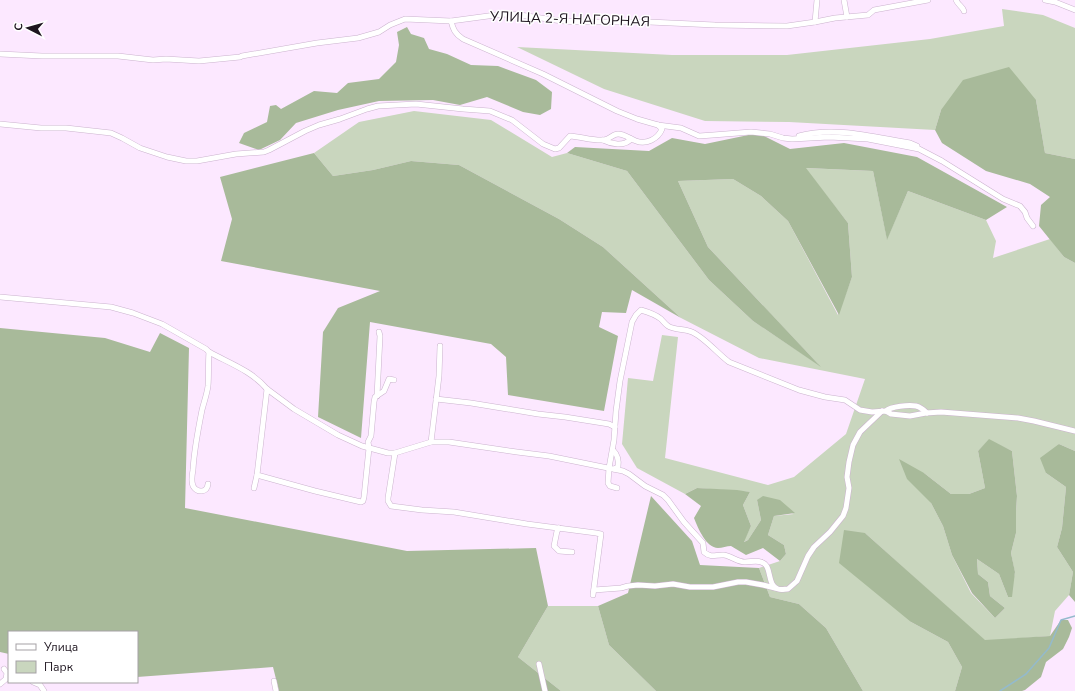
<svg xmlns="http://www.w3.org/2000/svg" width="1075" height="691" font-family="'Nunito Sans',sans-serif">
<rect width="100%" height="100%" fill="#fce8ff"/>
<!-- green -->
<g fill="#c9d6be" fill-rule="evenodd">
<path d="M1002 9 1043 15 1075 28V159L1045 153 1036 100 941 110 935 130 789 122 705 121 604 89 517 47 672 55H787L930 39 1004 26Z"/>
<path d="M414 111 491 120 552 157 567 153 627 171 709 280 753 321 819 365 708 247 678 181 733 179 761 196 788 221 838 315 852 277 848 223 805 168 873 171 887 239 908 191 986 220 996 241 993 258 1050 239 1064 257 1075 263V451L1059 444 1046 473 1066 487 1062 528 1057 547 1073 572 1069 595 1055 611 1050 636 985 641 865 533 911 622 948 642 962 667 955 691H863L826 628 799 604 770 597 759 568 780 561 786 554 784 545 768 535 774 516 794 514 757 500 761 520 748 540 743 542 751 526 743 505 750 492 697 488 685 494 637 468 622 444 628 378 653 381 662 335 678 337 665 458 768 485 794 477 846 434 865 379 759 358 681 318 603 247 559 219 459 165 411 161 373 170 333 176 314 153 359 122ZM989 440 1012 451 1017 496 1016 512V533L1011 553 1015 573 1008 597 999 574 977 559 978 574 988 582 990 596 1005 608 995 618 971 593 952 555 943 526 931 503 924 473 951 494H969L985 488 978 451Z"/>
<path d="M548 606H598L609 645 656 691H561L518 657Z"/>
</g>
<!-- forest -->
<g fill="#a8ba9a">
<path d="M407 27 411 34 424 38 429 49 447 54 471 65 498 66 536 80 552 92 551 109 540 115 523 112 487 97 460 105 433 100 379 101 338 110 296 123 280 140 259 150 239 143 244 133 267 122 270 106 276 105 281 109 314 91 337 93 348 83 379 79 396 62 399 45 397 32Z"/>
<path d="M1009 67 1036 100 1045 153 1075 159V263L1064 257 1039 226 1041 205 1050 197 1030 184 986 171 942 143 935 130 941 110 963 80Z"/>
<path d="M758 133 790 149 844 143 917 157 1007 207 986 220 908 191 887 240 873 171 806 168 848 223 852 277 839 315 788 221 761 196 733 179 678 181 708 247 821 367 753 321 709 280 627 171 567 153 575 147 649 151 672 138 705 144Z"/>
<path d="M314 153 333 176 373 170 411 161 459 165 559 219 603 247 681 318 632 290 626 313 602 312 599 327 618 336 604 411 508 395 506 357 491 344 370 322 361 438 318 417 323 332 338 308 380 291 221 261 232 219 220 177Z"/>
<path d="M0 328 105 338 150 352 160 333 189 348 185 508 407 551 536 548 548 606 518 657 561 691H279L273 667 137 677V632H9V654L0 652Z"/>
<path d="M989 439 1012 451 1017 496 1016 512V533L1011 553 1015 572 1012 597H1008L999 574 977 559 978 574 988 582 990 596 1005 608 995 618 972 593 952 555 943 526 931 503 907 479 899 459 924 473 951 494H969L985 488 978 451Z"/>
<path d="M1059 444 1075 451V602L1069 595 1073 572 1057 547 1062 528 1066 487 1046 473 1040 458Z"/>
<path d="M697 488 737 490 750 492 743 505 751 526 744 542 748 540 761 520 757 500 763 496 780 500 795 513 774 516 768 535 784 545 786 554 780 561 763 548 746 555 731 546C727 546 722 548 718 548 706 548 698 528 694 518L701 506 685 494Z"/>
<path d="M651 496 692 541 700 565 759 568 770 597 799 604 826 628 863 691H656L609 645 598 606 628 593Z"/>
<path d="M844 530 865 533 985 640 1050 636 1061 620H1068L1072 628 1069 637 1063 649 1046 662 1041 677 1025 690 1022 691H955L962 667 948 642 911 622 839 563Z"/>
</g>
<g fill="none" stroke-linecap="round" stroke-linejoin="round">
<!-- stream -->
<path stroke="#94bacc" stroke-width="1.5" d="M1000 691 1026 674 1049 648 1061 620 1075 616"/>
<defs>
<g id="minor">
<path d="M844 0 847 17"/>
<path d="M956 0C958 5 963 7 964 11"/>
<path d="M1045 0 1055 2 1075 10"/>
<path d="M451 21C453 29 455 34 463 39L543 74 617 111 637 119 658 125 681 128 699 136 713 135 751 132 770 134 783 138 792 139 829 137 868 139 919 149 942 161 1003 199 1020 206 1025 212 1027 218 1033 226"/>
<path d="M815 22 817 0"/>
<path d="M0 54 42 56H118L153 60 166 59 199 61 240 57 242 56 317 43 358 38 379 32 390 25 405 19 451 21 503 14 520 15 562 21 580 22H649L715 25 787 26 815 22 835 18 868 15 874 10 928 0"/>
<path d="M0 124 41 128H66L111 133 122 138 140 148 167 157 186 161H197L236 154 264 152 269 150 305 131 319 125 340 119 367 109 378 106 416 104 463 109 490 111 512 120 543 144 555 149 559 148 570 136C582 137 593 141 604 140 610 139 613 134 618 134 625 134 630 139 636 141 646 145 658 139 662 129L658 125"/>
<path d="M799 136C835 126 873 137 910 143L917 146"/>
<path d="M603 140C611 144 624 147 631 139"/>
<path d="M0 297 111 307 133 313 162 324 206 349 209 352C229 363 252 371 267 389L294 409 338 435 362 446 388 453H395L431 442H449L517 452 549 456 603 467 623 471 629 474 645 486 663 495 668 500 684 522 703 543 704 552C712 559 716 554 724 555 731 556 738 562 745 562 751 562 756 560 761 562 773 565 766 585 778 589 781 590 785 589 788 589L797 581 808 556 814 547 830 532 843 516 846 508 849 488 847 477 849 462 853 445 860 432 882 411"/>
<path d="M267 389 257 475 315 491 361 502 363 501 364 497 369 448 368 442 371 436 374 402 375 397 384 391 389 379 394 380"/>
<path d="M377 396 380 336 379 332"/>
<path d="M436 399 471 403 538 414 565 417 609 424 615 427"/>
<path d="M886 411C891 406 909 405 916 406 920 407 924 410 927 413"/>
<path d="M431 442 439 376 440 346"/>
<path d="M613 450C618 455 619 460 618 467L614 469"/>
<path d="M395 453 388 498V501L391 506 422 510 454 512 527 524 596 533 601 534 593 595"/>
<path d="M208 484C207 493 197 493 193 486 191 481 192 475 193 470 194 450 198 430 202 410 204 402 207 394 208 386 209 375 208 363 209 352"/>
<path d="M254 488 257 475"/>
<path d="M617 488 610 486 608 483 609 468 614 440 616 411 620 381 632 322 636 315 641 310C648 312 655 314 661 319 663 321 665 324 668 326 674 330 685 329 692 332 704 337 718 354 729 362L799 390 825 397 845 400 860 410 872 412 886 411 891 414 910 416 926 413 941 412 1018 418 1034 421 1075 431"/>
<path d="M559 528 557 531 554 546 559 551 572 552"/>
<path d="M594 590 621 588 628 586 638 585 655 586 673 584 690 587H713L738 582H746L763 585 775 588"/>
<path d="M539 664 545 691"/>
<path d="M274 681 276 691"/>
<path d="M33 682 40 685 44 691"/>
<path d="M0 684 6 679 7 673 4 669"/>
</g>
</defs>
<!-- minor casing -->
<use href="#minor" stroke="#cbb3ce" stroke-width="6"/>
<!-- minor -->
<use href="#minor" stroke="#fff" stroke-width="5"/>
</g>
<g text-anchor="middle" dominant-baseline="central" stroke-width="3" stroke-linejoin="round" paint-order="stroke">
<!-- street labels -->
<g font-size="14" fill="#1e151f" stroke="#fff">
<text transform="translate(570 19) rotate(2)">УЛИЦА 2-Я НАГОРНАЯ</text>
</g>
</g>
<!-- legend -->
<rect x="8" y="631" width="130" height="52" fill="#ffffff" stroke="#a5a1a5"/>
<rect x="16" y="644" width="20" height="6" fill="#ffffff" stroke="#a5a1a5"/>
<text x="44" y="651" font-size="12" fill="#1e151f">Улица</text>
<rect x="16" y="661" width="20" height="12" fill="#c9d6be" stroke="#a5a1a5"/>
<text x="44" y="671" font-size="12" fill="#1e151f">Парк</text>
<!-- north arrow -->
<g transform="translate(28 28) rotate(276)" stroke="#ffffff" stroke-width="3" paint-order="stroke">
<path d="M0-3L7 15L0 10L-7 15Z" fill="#1e151f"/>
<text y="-6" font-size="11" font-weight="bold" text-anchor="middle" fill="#1e151f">С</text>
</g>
</svg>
